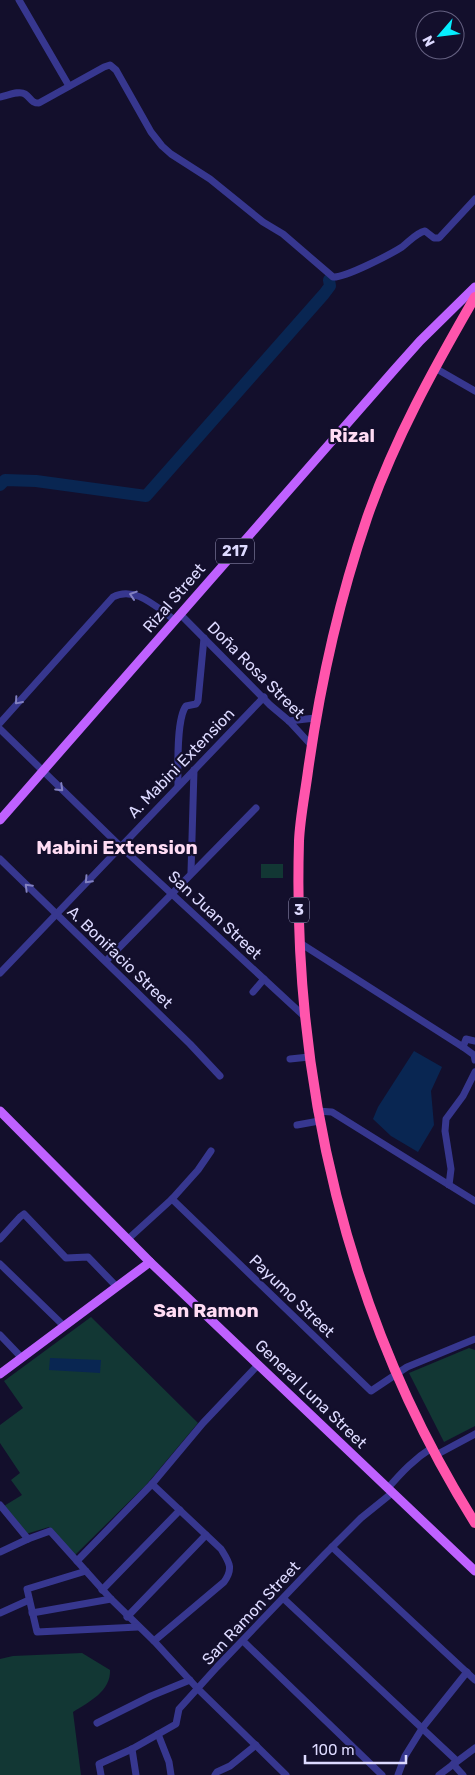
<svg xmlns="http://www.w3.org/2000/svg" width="475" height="1775" font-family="Rubik,sans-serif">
<rect width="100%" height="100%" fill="#130f2c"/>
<!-- green -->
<g fill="#123734">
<rect x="261" y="864" width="22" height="14"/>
<path d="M91 1317 198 1423 146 1485 75 1555 49 1527 26 1534 4 1506 22 1495 11 1480 20 1473 0 1443V1425L23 1408 4 1381Z"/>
<path d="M469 1348 475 1350V1426L444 1442 409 1373Z"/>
<path d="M82 1653 110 1670C111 1691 89 1702 73 1712L81 1775H0V1659L13 1656Z"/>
</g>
<!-- water -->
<g fill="#092652">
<path d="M414 1051 442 1067 431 1091 434 1125 418 1152 391 1136 373 1119 378 1107Z"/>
<path d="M50 1358 101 1360 100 1373 49 1370Z"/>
</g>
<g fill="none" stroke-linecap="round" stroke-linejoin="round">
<!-- river -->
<path stroke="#092652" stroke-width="12" d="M0 485 5 480 36 481 146 496 324 294 330 286 329 280"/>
<!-- minor -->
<g stroke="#37378f" stroke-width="7">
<path d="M19 0 69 86"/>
<path d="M0 97C7 96 19 90 25 94 31 98 31 103 39 103L104 67 110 65 116 70 151 132 162 146 171 154 210 179 263 222 283 234 333 277C345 278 391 254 402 247 410 241 416 233 425 231L434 238H439L475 199"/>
<path d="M435 368 475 391"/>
<path d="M180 614 270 705 289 721 312 746"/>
<path d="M289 721 315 718"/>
<path d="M0 723 113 597C135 585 157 608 175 620"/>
<path d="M0 729 120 846 305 1017"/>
<path d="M178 786C178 768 176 719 186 706L196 704 198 701 204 638"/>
<path d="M0 859 190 1044 220 1076"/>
<path d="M191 872 194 770"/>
<path d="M300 943 463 1047 466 1039 475 1041"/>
<path d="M106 961 256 808"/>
<path d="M0 973 264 697"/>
<path d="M253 992 264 979"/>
<path d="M463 1047 474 1055 475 1060"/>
<path d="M290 1059 309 1057"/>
<path d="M317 1111 332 1112 475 1201"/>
<path d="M297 1125 319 1121"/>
<path d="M449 1185 451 1169 445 1131 446 1119 463 1096 475 1072"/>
<path d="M172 1199 371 1391 407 1367 475 1339"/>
<path d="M0 1239 20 1217 24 1214 66 1258 88 1257 117 1287"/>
<path d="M127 1240 172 1199 198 1170 211 1151"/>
<path d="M0 1264 64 1326"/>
<path d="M0 1335 22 1358"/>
<path d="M436 1455 475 1434"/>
<path d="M152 1484 221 1549C229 1562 234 1568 224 1582L154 1641"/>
<path d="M388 1488C402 1472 414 1459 433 1447"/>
<path d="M0 1505 28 1539"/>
<path d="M332 1547 475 1680"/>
<path d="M0 1552 28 1539 50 1531 111 1599 154 1641 198 1689 286 1775"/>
<path d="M77 1561 152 1484 203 1423 258 1365"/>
<path d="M86 1571 27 1589 37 1632 138 1627"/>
<path d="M102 1590 180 1510"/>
<path d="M284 1599 457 1761"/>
<path d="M0 1613 29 1600"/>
<path d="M32 1613 111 1599"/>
<path d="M127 1617 206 1535"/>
<path d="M243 1641 382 1775"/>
<path d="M97 1723 151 1696 190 1680"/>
<path d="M158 1734 169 1762 171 1775"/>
<path d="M132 1749 136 1775"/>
<path d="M453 1764 463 1775"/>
<path d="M101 1775 99 1764 132 1749 176 1724 179 1709 217 1667 325 1554 361 1518 392 1493"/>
<path d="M215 1775 217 1772 230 1766 256 1745"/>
<path d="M398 1775 405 1756 423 1727 467 1672"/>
<path d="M439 1775 475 1748"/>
</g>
<!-- major -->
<g stroke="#bf61ff" stroke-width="9">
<path d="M0 820 395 369 420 341 475 287"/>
<path d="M0 1111 150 1262 475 1571"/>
<path d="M0 1374 150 1262"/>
</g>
<!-- highway -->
<path stroke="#ff55ac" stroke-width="10" d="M475 297C434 368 394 440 367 518 339 600 320 685 308 771 305 794 300 818 299 841 292 1081 347 1319 475 1523"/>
</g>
<!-- one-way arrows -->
<defs><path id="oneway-chevron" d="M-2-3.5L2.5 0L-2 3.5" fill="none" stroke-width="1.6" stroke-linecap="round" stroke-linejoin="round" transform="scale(1.25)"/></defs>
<g stroke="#8280c1">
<use href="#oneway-chevron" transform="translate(133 595) rotate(-162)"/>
<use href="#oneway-chevron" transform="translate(18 701) rotate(131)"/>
<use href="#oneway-chevron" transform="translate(60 788) rotate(44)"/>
<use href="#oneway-chevron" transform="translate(88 880) rotate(133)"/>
<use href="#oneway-chevron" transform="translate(28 887) rotate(-135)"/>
</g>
<g text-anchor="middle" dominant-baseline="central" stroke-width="4.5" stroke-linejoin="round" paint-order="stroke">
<!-- shield labels -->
<g fill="#130f2c" stroke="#a09dc0" stroke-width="1">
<rect x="216" y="538.5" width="38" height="25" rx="4"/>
<rect x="289" y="897.5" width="20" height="25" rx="4"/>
</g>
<g font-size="15" font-weight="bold" fill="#dddaff">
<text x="235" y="551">217</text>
<text x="299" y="910">3</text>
</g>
<!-- street labels -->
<g font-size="16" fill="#dddaff" stroke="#130f2c">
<text transform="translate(174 598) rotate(-49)">Rizal Street</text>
<text transform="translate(256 670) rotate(45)">Doña Rosa Street</text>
<text transform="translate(181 763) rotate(-46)">A. Mabini Extension</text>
<text transform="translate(215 915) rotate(43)">San Juan Street</text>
<text transform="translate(120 957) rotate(44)">A. Bonifacio Street</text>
<text transform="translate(292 1296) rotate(44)">Payumo Street</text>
<text transform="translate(311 1394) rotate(44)">General Luna Street</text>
<text transform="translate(251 1613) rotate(-47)">San Ramon Street</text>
</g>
<!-- quarter labels -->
<g font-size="19" font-weight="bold" fill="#ffdcf4" stroke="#130f2c">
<text x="352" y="435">Rizal</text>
<text x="117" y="847">Mabini Extension</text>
<text x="206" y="1310">San Ramon</text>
</g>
</g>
<!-- north arrow -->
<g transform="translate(440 35) rotate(242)"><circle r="24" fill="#130f2c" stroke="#646080"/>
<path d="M0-4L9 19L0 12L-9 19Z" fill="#06eeff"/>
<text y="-8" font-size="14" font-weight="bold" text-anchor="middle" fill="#dddaff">N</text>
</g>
<!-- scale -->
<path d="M305 1755v8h101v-8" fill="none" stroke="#dddaff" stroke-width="2.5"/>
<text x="312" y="1755" font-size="15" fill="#dddaff" stroke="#130f2c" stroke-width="4" paint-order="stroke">100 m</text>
</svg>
